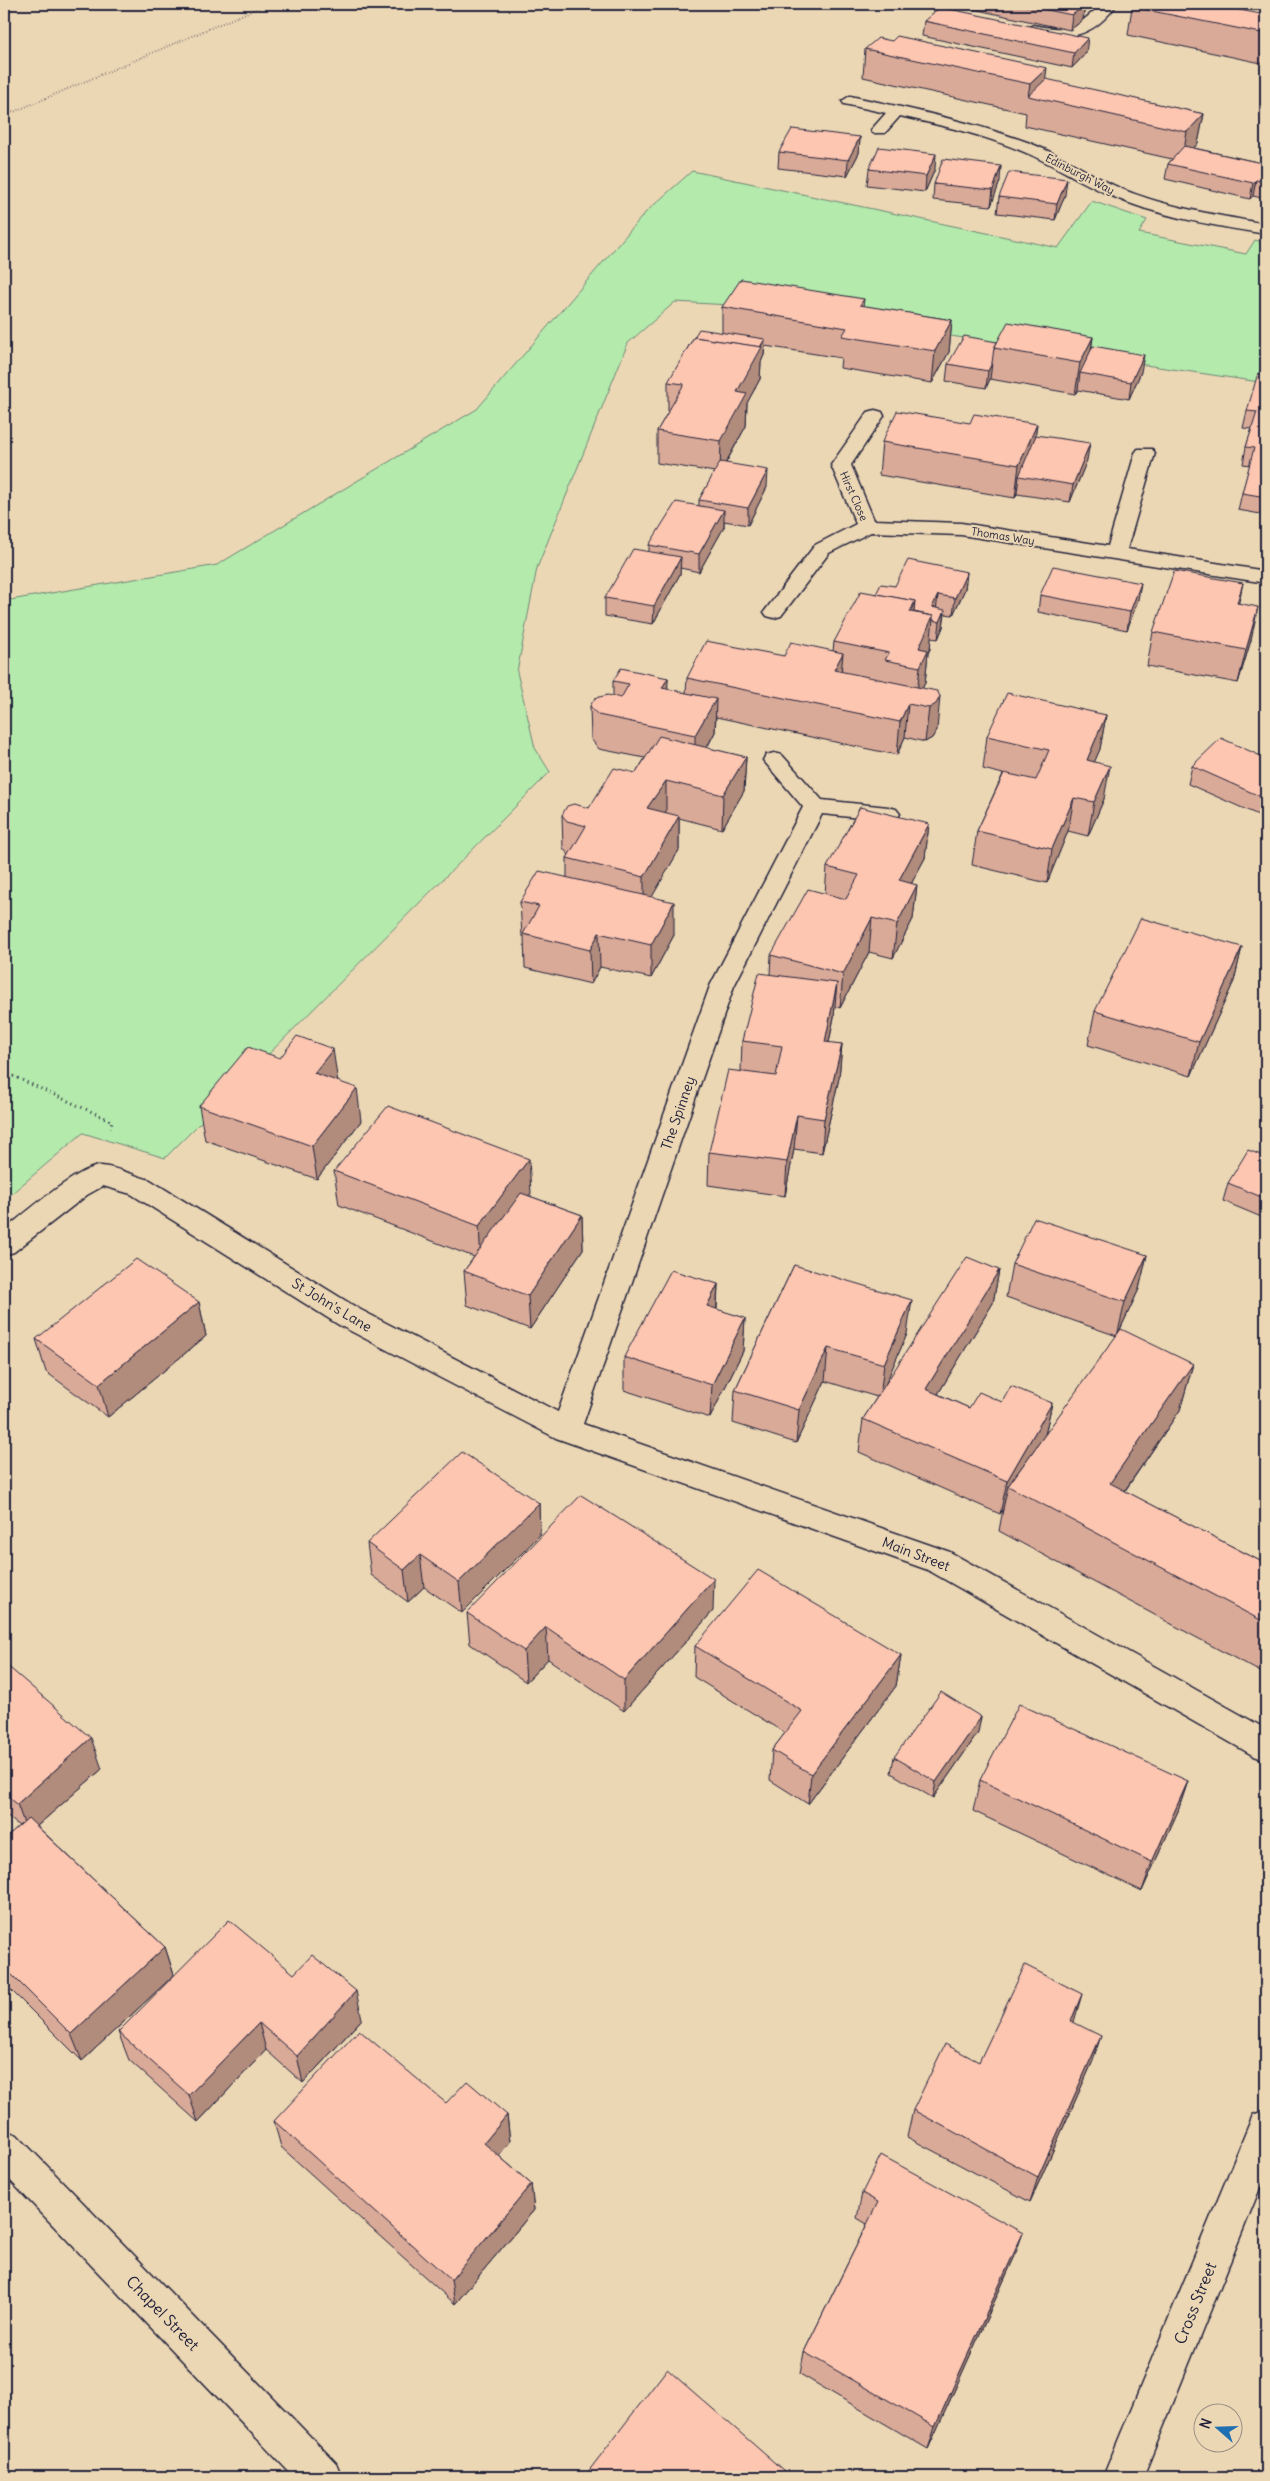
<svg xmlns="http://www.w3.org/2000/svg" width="1270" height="2481" font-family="Delius,sans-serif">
<rect width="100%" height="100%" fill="#ecd7b5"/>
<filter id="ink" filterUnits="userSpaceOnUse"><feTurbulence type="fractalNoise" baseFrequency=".02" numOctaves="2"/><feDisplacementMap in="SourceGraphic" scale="10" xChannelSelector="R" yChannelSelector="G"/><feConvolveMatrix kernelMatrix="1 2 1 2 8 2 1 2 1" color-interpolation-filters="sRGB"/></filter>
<g filter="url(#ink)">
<!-- green -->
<path fill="#b4eaac" stroke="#6b8674" d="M692 171 1058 248 1092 201 1147 220 1139 233 1246 254 1255 240 1266 243V383L749 306 675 302 628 343 537 568 517 672 535 748 550 772 165 1158 83 1133 4 1200V601L217 565 477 409 646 212Z"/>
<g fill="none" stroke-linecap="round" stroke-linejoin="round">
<defs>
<path id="lane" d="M1102 4H1117C1093 38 1066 42 1028 32L1026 29 1033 25C1071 32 1074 29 1102 4Z"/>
<g id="street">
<path d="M850 96C910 109 969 121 1027 142 1060 154 1090 175 1122 189 1168 208 1218 215 1266 224V234C1221 227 1173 219 1129 203 1095 191 1064 170 1031 155 989 136 944 126 900 116L885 133H873L871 130 886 113 844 104 842 101Z"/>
<path d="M875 410 882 412 884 416 851 465 874 520 961 523 1108 546 1135 453 1138 449H1152L1155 453 1127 549 1266 571V583L961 535 871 532 829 553 781 616 774 618 767 616 764 612 815 545 856 524 831 465 868 412Z"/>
<path d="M774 753 782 755 822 800 888 807 896 809 900 814 896 819 888 821 822 814 734 986 583 1424 950 1552 1266 1729V1760L1254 1756 928 1570 556 1438 339 1325 131 1194 103 1186 87 1195 14 1252 4 1255V1230C22 1216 79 1166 101 1166 116 1167 135 1176 150 1180L359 1309 558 1412 710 986 803 807 763 760 766 755Z"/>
<path d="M1266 2110V2173L1143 2477H1103L1253 2115Z"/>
<path d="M4 2130 17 2135 336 2463 342 2477H294L4 2174Z"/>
</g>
</defs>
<!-- lane casing -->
<use href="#lane" stroke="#22223b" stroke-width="3"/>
<!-- street casing -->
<use href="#street" stroke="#22223b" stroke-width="3"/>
<!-- path-far1 -->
<path stroke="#22223b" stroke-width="2" stroke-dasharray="0.5 2.5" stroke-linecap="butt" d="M4 116 267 4"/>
<!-- path -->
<path stroke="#22223b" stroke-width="3" stroke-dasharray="1 4" stroke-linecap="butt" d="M4 1072 112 1121 110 1129"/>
<!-- lane -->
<use href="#lane" fill="#ecd7b5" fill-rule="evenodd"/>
<!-- street -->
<use href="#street" fill="#ecd7b5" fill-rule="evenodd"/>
</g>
<!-- wall -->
<g fill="#daaa98" stroke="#22223b">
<path d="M969 4H1080L1085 5 1083 20 1070 30 968 8Z"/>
<path d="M1132 7 1266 15V64L1128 35Z"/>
<path d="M924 21 1086 53 1072 68 922 36Z"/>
<path d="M865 49 1045 80 1204 114 1198 143 1194 148 1266 164V199L1253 196 1250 199 1165 179 1168 164 1172 159 1025 126 1026 113 863 77Z"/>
<path d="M860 137 859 153 847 176 778 168 779 152Z"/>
<path d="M869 169H935L925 192 867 185Z"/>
<path d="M1000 181 991 206 933 200 934 184Z"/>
<path d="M1065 195 1055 220 997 213 999 197Z"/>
<path d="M864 299 863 306 952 320 949 352 932 383 840 368 841 358 765 346 764 355 761 362 760 379 747 403 746 426 726 463 767 487 748 525 724 521V527L699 572 680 568V574L653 624 605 616V598L649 551V545L699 506V500L715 472 657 463V431L668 412V382L722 332V307Z"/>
<path d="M1093 337 1091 351 1141 372 1129 399 1078 390 1075 394 990 379 986 388 946 381 948 364 997 342Z"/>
<path d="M1266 374V515L1238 510 1242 493 1250 465 1243 464 1246 447 1252 429 1243 428 1247 411Z"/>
<path d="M1035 437 1087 460 1070 502 1017 494V493L1015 498 879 475 882 442Z"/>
<path d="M967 572 965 589 953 615 945 614 943 627 938 639 931 638 930 649 928 653 925 683 922 688 937 730 932 738 925 742 905 737 897 755 716 717 715 732 707 748 746 757 744 791 722 829 679 818V850L652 896 674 935 651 978 600 967 591 984 525 968 524 936H522L520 902 567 877V858L569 855 563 848 562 815 589 808 636 773 645 758 599 749 591 739 590 706 613 696V681L668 678 667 689 686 693 687 678 784 656 833 651 834 642 876 594 895 586Z"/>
<path d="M1040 595 1138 600 1127 630 1038 612Z"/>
<path d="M1238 603 1251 640 1238 683 1147 666 1153 632Z"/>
<path d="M1106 715 1100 749 1094 762 1104 799 1088 836 1068 831 1047 883 972 865 977 831 1003 774 983 769 987 736Z"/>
<path d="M1263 757 1262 761 1266 763V817L1265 818 1188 784 1192 766Z"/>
<path d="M929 824 925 858 911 884 917 885 913 919 893 958 869 952 840 1008 835 1006 834 1017 829 1043 842 1044 839 1078 822 1153 794 1149 785 1196 708 1185 709 1152 741 1071 742 1041 770 975 771 955 825 894 827 867Z"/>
<path d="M1242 947 1234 981 1191 1076 1088 1045 1095 1011Z"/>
<path d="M337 1081 361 1121 317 1179 205 1140 199 1106Z"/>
<path d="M1266 1157V1219L1223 1201 1228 1183Z"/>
<path d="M334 1171 531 1193 529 1196 582 1215 583 1249 530 1329 467 1305 464 1271 474 1257 339 1205Z"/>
<path d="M1147 1255 1139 1289 1118 1334 1193 1364 1180 1410 1125 1491 1266 1564V1675L999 1531 1003 1509 1000 1514 859 1452 863 1419 877 1397 825 1381 796 1443 733 1423 735 1390 794 1265 907 1334 885 1384 999 1270 993 1303 938 1394 969 1408 1002 1402 1052 1403 1045 1435 1117 1336 1006 1297 1012 1264Z"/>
<path d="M718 1284 717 1310 745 1318 743 1351 710 1418 624 1390V1357Z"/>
<path d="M199 1302 206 1336 108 1417 46 1372 36 1339Z"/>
<path d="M539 1503 540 1535 462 1613 424 1587 408 1602 371 1575 367 1543Z"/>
<path d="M713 1611 624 1711 548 1659 526 1682 470 1644 467 1613Z"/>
<path d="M695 1646 901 1655 896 1686 808 1804 770 1780 772 1750 785 1733 694 1677Z"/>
<path d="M4 1663 102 1769 37 1826 165 1947 174 1975 82 2061 4 1983V1839L19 1826 4 1813Z"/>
<path d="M978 1733 933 1798 891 1773 894 1757Z"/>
<path d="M980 1780 1188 1781 1178 1811 1142 1891 973 1811Z"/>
<path d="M294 1974 362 2019 303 2083 266 2050 198 2122 129 2060 118 2032Z"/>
<path d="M1073 2023 1092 2063 1030 2202 907 2137 913 2110 979 2062Z"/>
<path d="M446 2103 507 2115 510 2142 498 2155 531 2184 534 2210 455 2304 281 2147 274 2121Z"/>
<path d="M862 2193 1014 2258 928 2449 800 2374 804 2352 867 2224 857 2218Z"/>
</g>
<!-- shaded-wall -->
<g fill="#b18b7c" stroke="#22223b">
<path d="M1085 5 1083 20 1070 30 1072 15Z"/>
<path d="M1088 38 1086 53 1072 68 1074 53Z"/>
<path d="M1047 68 1043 97 1028 96 1030 84Z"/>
<path d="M1204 114 1198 143 1182 162 1187 132Z"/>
<path d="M860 137 859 153 847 176 848 160Z"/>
<path d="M936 154 935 169 925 192 926 176Z"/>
<path d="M1001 166 1000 181 991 206 993 190Z"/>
<path d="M1067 179 1065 195 1055 220 1057 204Z"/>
<path d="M1256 180 1253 196 1250 199 1253 183Z"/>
<path d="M952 320 949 352 932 383 935 351Z"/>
<path d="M1093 337 1088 368 1080 373 1078 390 1075 394 1080 363Z"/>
<path d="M765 339 764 355 761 362 760 379 747 403 746 426 720 473 721 441 737 392Z"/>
<path d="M1144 355 1141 372 1129 399 1131 382Z"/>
<path d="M992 363 990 379 986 388 988 371Z"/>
<path d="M1037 424 1033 456 1019 476 1017 493 1015 498 1019 465Z"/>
<path d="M1090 443 1087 460 1070 502 1073 485Z"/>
<path d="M768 470 767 487 748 525V508Z"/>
<path d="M724 510V527L699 572V554Z"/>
<path d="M681 557 680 574 653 624 654 606Z"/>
<path d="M967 572 965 589 953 615 955 598Z"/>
<path d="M1141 583 1138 600 1127 630 1130 612Z"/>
<path d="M1243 583 1236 616 1237 603Z"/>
<path d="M938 595 936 612 933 618 930 649 928 653 925 683 916 701 920 667 919 648 932 607Z"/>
<path d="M915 601 912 634 910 612Z"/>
<path d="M1258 607 1251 640 1238 683 1246 650Z"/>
<path d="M945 610 943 627 938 639 940 622Z"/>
<path d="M843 653 840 686 834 670Z"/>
<path d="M668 678 667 711 662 688Z"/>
<path d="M940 696 937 730 932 738 925 742 929 708Z"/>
<path d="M716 699 715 732 695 769V735Z"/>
<path d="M908 704 905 737 897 755 900 722Z"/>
<path d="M1106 715 1100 749 1081 794 1087 760Z"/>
<path d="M746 757 744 791 722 829 723 795Z"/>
<path d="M1110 766 1104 799 1088 836 1094 802Z"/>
<path d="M666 781V815L647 808Z"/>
<path d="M1074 798 1068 831 1047 883 1052 849Z"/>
<path d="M679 816V850L644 911V877Z"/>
<path d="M929 824 925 858 895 914 899 880Z"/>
<path d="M917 885 913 919 893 958 897 924Z"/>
<path d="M674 902V935L651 978V945Z"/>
<path d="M872 918 869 952 840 1008 843 974Z"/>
<path d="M599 933 600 967 591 984 590 950Z"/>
<path d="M1242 947 1234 981 1191 1076 1199 1042Z"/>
<path d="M837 983 834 1017 822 1076 825 1042Z"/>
<path d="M842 1044 839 1078 822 1153 824 1119Z"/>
<path d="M333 1049 338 1083 314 1073Z"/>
<path d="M357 1088 361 1121 317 1179 312 1146Z"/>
<path d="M797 1115 794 1149 785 1196 787 1162Z"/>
<path d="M529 1159 531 1193 481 1260 479 1226Z"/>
<path d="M582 1215 583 1249 530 1329 528 1296Z"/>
<path d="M1147 1255 1139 1289 1117 1336 1125 1302Z"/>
<path d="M999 1270 993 1303 921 1422 926 1389Z"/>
<path d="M718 1284 716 1318 707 1306Z"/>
<path d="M912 1300 907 1334 880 1397 884 1364Z"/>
<path d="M199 1302 206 1336 108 1417 99 1384Z"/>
<path d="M745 1318 743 1351 710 1418 712 1385Z"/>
<path d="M828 1348 825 1381 796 1443 799 1410Z"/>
<path d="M1193 1364 1180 1410 1099 1528 1110 1483Z"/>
<path d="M1052 1403 1045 1435 1008 1486 1003 1509 1000 1514 1007 1481Z"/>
<path d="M539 1503 540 1535 462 1613 459 1582Z"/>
<path d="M420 1555 424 1587 408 1602 404 1570Z"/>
<path d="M714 1579 713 1611 624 1711V1680Z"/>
<path d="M546 1627 548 1659 526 1682 524 1651Z"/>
<path d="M4 1628 8 1639 4 1642Z"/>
<path d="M901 1655 896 1686 808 1804 811 1774Z"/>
<path d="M981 1717 978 1733 933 1798 936 1782Z"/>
<path d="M91 1738 102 1769 28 1834 17 1804Z"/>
<path d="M1188 1781 1178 1811 1142 1891 1152 1862Z"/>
<path d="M165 1947 174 1975 82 2061 71 2034Z"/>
<path d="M356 1991 362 2019 303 2083 297 2056Z"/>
<path d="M1082 1994 1074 2022 1062 2049 1071 2021Z"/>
<path d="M259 2023 266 2050 198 2122 189 2095Z"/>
<path d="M1101 2036 1092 2063 1030 2202 1038 2177Z"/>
<path d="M507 2115 510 2142 487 2169 484 2143Z"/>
<path d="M531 2184 534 2210 455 2304 451 2280Z"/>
<path d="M1023 2233 1014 2258 928 2449 935 2427Z"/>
</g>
<!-- building -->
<g fill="#fdc6b1" stroke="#22223b">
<path d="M1018 4H1080L1085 5 1072 15Z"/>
<path d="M1136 4H1209L1266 15V34L1132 7Z"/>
<path d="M940 7 1088 38 1074 53 924 21Z"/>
<path d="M897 36 1047 68 1030 84 865 49 878 38 892 41Z"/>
<path d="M1046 79 1204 114 1187 132 1028 96Z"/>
<path d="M792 129 860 137 848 160 779 152Z"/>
<path d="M1184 146 1266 164V182L1256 180 1253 183 1168 164Z"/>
<path d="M879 147 936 154 926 176 869 169Z"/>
<path d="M943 159 1001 166 993 190 934 184Z"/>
<path d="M1009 172 1067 179 1057 204 999 197Z"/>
<path d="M741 279 864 299 860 305 952 320 935 351 842 336 847 328 722 307Z"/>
<path d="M1008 322 1093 337 1080 363 994 348Z"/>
<path d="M699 329 765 339 760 347 694 337 686 351Z"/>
<path d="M964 336 997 342 994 348 992 363 988 371 948 364Z"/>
<path d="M694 337 762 347 737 392 747 394 721 441 657 431 684 384 668 382Z"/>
<path d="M1093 346 1144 355 1131 382 1080 373Z"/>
<path d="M1258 373 1266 374V497L1242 493 1254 448 1246 447 1257 412 1247 411Z"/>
<path d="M897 411 970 423 974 414 1037 424 1019 465 882 442Z"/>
<path d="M1036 435 1090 443 1073 485 1019 476Z"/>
<path d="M720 462 768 470 748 508 699 500Z"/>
<path d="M676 502 724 510 699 554 649 545Z"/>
<path d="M633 549 681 557 654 606 605 598Z"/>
<path d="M908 560 967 572 955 598 938 595 932 607 945 610 940 622 933 620V616L914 612 915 601 876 594 881 584 895 586Z"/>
<path d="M1053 566 1141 583 1130 612 1040 595Z"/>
<path d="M1174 571 1243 583 1237 603 1258 607 1246 650 1153 632Z"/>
<path d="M861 591 915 601 910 612 933 616 919 648 928 650 920 667 885 660 889 653 834 642Z"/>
<path d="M706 641 784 656 791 642 843 653 834 670 937 691 940 696 936 704 929 708 908 704 900 722 687 678Z"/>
<path d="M621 668 668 678 662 688 716 699 695 735 598 715 590 706 595 698 608 695 621 698 629 684 613 681Z"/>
<path d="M1007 693 1106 715 1087 760 1110 766 1094 802 1074 798 1052 849 977 831 1004 773 1036 780 1049 750 987 736Z"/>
<path d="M659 736 746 757 723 795 666 781 647 808 679 816 644 877 567 858 586 826 567 821 562 815 567 806 574 804 589 808 614 768 636 773Z"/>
<path d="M1221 738 1263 757 1260 760 1266 763V799L1192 766Z"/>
<path d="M860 807 929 824 899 880 917 885 897 924 872 918 843 974 771 955 808 889 846 899 859 875 827 867Z"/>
<path d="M539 871 674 902 651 945 599 933 590 950 523 934 539 906 520 902Z"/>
<path d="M1141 918 1242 947 1199 1042 1095 1011Z"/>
<path d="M759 973 837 983 825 1042 842 1044 824 1119 797 1115 787 1162 709 1152 728 1070 776 1076 782 1046 742 1041Z"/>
<path d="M297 1036 333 1049 314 1073 357 1088 312 1146 199 1106 248 1047 280 1058Z"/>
<path d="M388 1106 529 1159 479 1226 334 1171Z"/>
<path d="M1248 1150 1266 1157V1199L1228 1183Z"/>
<path d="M521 1193 582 1215 528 1296 464 1271Z"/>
<path d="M1034 1218 1147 1255 1125 1302 1012 1264Z"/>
<path d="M967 1257 999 1270 926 1389 969 1408 979 1392 1002 1402 1011 1386 1052 1403 1007 1481 863 1419Z"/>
<path d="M136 1259 199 1302 99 1384 36 1339Z"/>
<path d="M794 1265 912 1300 884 1364 828 1348 799 1410 735 1390Z"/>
<path d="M671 1270 718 1284 707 1306 745 1318 712 1385 624 1357Z"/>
<path d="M1121 1329 1193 1364 1110 1483 1266 1564V1623L1008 1486Z"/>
<path d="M462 1452 539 1503 459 1582 420 1555 404 1570 367 1543Z"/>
<path d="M581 1495 714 1579 624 1680 546 1627 524 1651 467 1613Z"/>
<path d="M758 1570 901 1655 811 1774 772 1750 802 1711 695 1646Z"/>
<path d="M4 1663 91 1738 17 1804 4 1793Z"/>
<path d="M941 1692 981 1717 936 1782 894 1757Z"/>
<path d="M1019 1704 1188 1781 1152 1862 980 1780Z"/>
<path d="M28 1818 165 1947 71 2034 4 1967V1839Z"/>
<path d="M229 1920 294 1974 312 1955 356 1991 297 2056 259 2023 189 2095 118 2032Z"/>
<path d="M1025 1965 1082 1994 1071 2021 1101 2036 1038 2177 913 2110 945 2044 979 2062Z"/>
<path d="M359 2030 446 2103 467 2081 507 2115 484 2143 531 2184 451 2280 274 2121Z"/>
<path d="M881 2155 1023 2233 935 2427 804 2352 878 2202 862 2193Z"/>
<path d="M667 2369 791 2477H584Z"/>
</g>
</g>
<g text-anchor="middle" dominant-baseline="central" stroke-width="4" stroke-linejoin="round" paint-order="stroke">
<!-- far-street labels -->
<g font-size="11" fill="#22223b" stroke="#ecd7b5">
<text transform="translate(1080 174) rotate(27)">Edinburgh Way</text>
<text transform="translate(854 496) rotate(66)">Hirst Close</text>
<text transform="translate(1003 536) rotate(9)">Thomas Way</text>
</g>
<!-- street labels -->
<g font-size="14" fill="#22223b" stroke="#ecd7b5">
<text transform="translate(678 1113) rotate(-71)">The Spinney</text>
<text transform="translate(332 1305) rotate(31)">St John's Lane</text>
<text transform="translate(916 1554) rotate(21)">Main Street</text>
</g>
<!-- near-street labels -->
<g font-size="16" fill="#22223b" stroke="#ecd7b5">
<text transform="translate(1195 2303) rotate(-68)">Cross Street</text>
<text transform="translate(163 2313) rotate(46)">Chapel Street</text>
</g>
</g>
<!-- margin -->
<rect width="1270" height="2481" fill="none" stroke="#ecd7b5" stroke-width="20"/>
<rect x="10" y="10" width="1250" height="2461" fill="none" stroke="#22223b" stroke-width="2" filter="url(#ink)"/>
<!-- north arrow -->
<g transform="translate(1218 2428) rotate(290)"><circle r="24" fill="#ecd7b5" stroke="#9b8f84"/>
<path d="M0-4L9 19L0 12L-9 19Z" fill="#1f6fb2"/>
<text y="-8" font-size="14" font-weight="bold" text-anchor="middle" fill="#22223b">N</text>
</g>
</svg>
